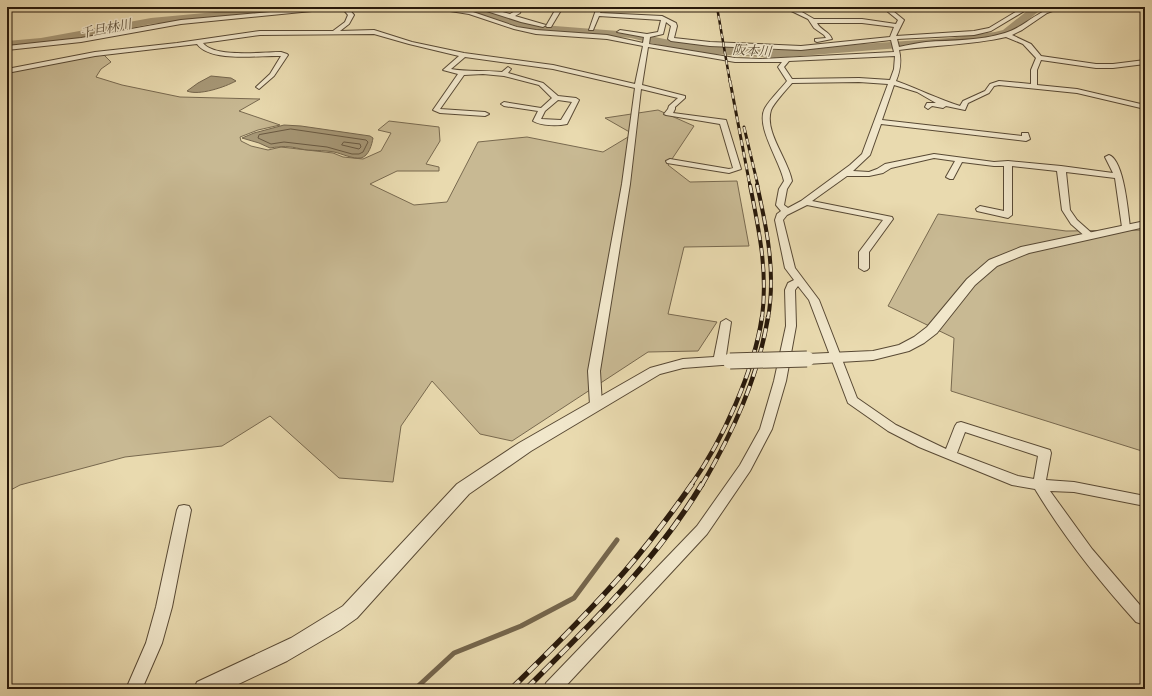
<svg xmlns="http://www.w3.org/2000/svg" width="1152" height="696" font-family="'Sorts Mill Goudy','Noto Serif JP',serif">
<rect width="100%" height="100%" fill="#e9daaf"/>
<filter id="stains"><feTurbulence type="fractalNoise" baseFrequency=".005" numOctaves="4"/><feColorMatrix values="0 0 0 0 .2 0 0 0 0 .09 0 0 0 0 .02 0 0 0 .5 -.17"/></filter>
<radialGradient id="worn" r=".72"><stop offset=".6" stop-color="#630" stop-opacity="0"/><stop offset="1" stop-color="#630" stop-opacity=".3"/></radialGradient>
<!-- green -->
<g fill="#c8b993" stroke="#78694f">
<path d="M104 55 111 62 101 69 96 77 122 85 180 97 260 99 239 111 280 125 258 130 240 137 241 141 251 146 268 150 281 147 333 153 343 157 363 159 381 151 391 133 378 130 389 121 439 127 440 141 426 164 439 167V171H397L370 184 414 205 447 202 478 142 527 137 603 152 633 134 605 118 658 110 694 126 668 165 690 182 737 181 749 246 684 247 668 314 717 322 698 351 648 352 512 441 480 434 432 381 401 426 393 482 339 478 270 416 222 446 125 457 20 485 7 492V73L78 58Z"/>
<path d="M938 214 1066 231 1145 230V452L951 391 954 338 888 306Z"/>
</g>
<!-- water -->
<g fill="#a79877" stroke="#74654c">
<path d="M211 76 231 78 236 81C225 87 199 96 187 91L198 83Z"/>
<path d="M284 125 301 126 370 136 373 138C372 144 369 156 361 158 352 159 343 154 334 152 324 150 310 151 301 149 289 146 282 146 270 148L259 143 242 138 254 133Z"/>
</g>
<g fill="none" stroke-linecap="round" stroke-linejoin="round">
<!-- shore -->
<g stroke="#685841" stroke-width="1">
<path d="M291 129 366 140 368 142 363 152 359 154H352L327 147 284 142 271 144 258 138 259 135Z"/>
<path d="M344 142 360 144 361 147 359 149 342 145Z"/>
</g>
<!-- stream -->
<path stroke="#74654c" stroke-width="5" d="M415 689 454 653 521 626 574 598 617 540"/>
<!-- river -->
<g fill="#a79877" fill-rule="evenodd">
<path d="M268 7H307L302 10 151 24 41 46 7 49V41L41 38 151 18Z"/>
<path d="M454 7H474L491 11 530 24 631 32 679 42 712 46 775 50 949 38 995 32 1003 30 1032 7H1044L1011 34 995 38 949 44 775 58 712 54 679 50 631 38 529 30 488 17 455 9Z"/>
</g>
<defs>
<g id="minor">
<path d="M326 7H347L354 15 349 24 340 31 374 30 412 42 464 53 553 65 635 84 643 46 607 39 536 34 514 29 469 14 425 7H439L470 11 517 27 536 30 607 35 643 43 644 37 617 32 620 30 647 34 658 32 661 20 599 16 593 30H589L597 7H603L600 13 662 16 676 23 677 26 674 38 710 42 801 46 890 37 894 27 862 23H817C820 30 829 31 832 39L817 42 815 41V39L826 38 824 35 814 28 808 19 783 7 795 8 814 19H862L896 24 898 20 882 7 890 8 911 7 893 11 904 20 896 36 974 31 989 28 1024 7H1031L991 31 974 35 897 39 899 47C908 45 917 43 926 42 952 40 980 41 1005 33 1026 27 1039 7 1063 7L1047 13 1022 30 1012 35 1031 44 1041 56 1096 64H1113L1145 60V64L1113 68H1096L1041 60 1037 70V85L1077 89 1145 105V109L1077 93 999 85 994 86 989 93 968 103 965 110 946 106 943 108 932 106 928 109 925 107 927 103H936L917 92 894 85 882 120 1022 136V133H1028L1030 139 1026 141 881 124 870 155 853 171 869 172 877 169 885 164 934 154 994 162 1008 161 1061 166 1113 173 1105 157 1109 155C1124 160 1128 212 1130 227L1129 229 1126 230 1122 227 1115 178 1066 172 1070 210 1077 220 1095 236 1090 239 1087 238 1071 224 1062 210 1057 171 1012 166V215L1008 218 977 211 976 209 980 206 1004 211V166H994L962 162 953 179H950L946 177 955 161 934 158 891 168 883 173 869 176H847L812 201 892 217 893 219 869 252V268L867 270 864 271 859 268V252L883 220 807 205 787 215 783 220 795 268 819 300 857 398 896 425 946 449 955 426 957 423 961 422 1050 450 1051 453 1046 480 1074 482 1145 496V506L1074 492 1050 491 1092 549 1145 611V625L1136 622C1098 580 1064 537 1035 489L1012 485 919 447 888 431 848 403 809 300 798 286 795 290 796 326 786 381 772 429 750 471 707 534 563 689H544L546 683 697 526 740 465 760 429 774 381 786 326 785 290 788 283 794 280 785 268 775 220 777 214 781 211 776 205 779 189 784 181C780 161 755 126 765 108 771 98 780 90 787 81L778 67 782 62H735L648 47 642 85 685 96V98L675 107V109L673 113 726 120 741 169 729 173 667 163 666 161 670 159 729 169 733 168 720 124 666 115 664 114 668 109 669 106 678 98 641 89 630 184 600 371 602 405 600 408H592L590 405 588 371 622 184 635 88 553 69 465 57 451 69C468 72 485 70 502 72L508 67 511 69 508 73 543 83 558 96 576 98 579 100 567 124C558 126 541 126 533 121L538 111 504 106 501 104 504 102 541 108 552 98 539 85 504 76 483 74 464 75 440 109 485 112 489 114 485 116 440 113 433 110 458 74 443 70 459 56 409 44 374 34 260 35 203 43C214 58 263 52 281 52L287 54 288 55 274 76 259 89 256 87 270 74 281 56C260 55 211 63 197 44L95 56 7 73V69L95 52 177 43 260 31H333L345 22 348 15 342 8 181 24 81 42 7 50V46L81 38 181 20ZM666 22 671 26 668 39 671 41 710 46 801 50 891 40 894 52 761 59 735 58 649 44 650 37 663 34ZM1006 37 1023 44 1036 58 1031 70V84L999 81 990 84 985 91 963 101 960 106C938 99 918 89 896 81 900 71 902 62 899 50 935 45 971 45 1006 37ZM895 56 894 69 890 80 859 78 792 79 784 67 789 61ZM859 82 888 84 862 154 850 165 801 201 788 208 784 205 787 189 792 181C788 159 764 132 771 110 774 103 786 90 792 83ZM558 100 572 102 561 120 541 119 545 111ZM965 432 1038 456 1034 479 1018 476 957 453Z"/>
<path d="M474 7H484L510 14 515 11 516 7H522L520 13 515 16 546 25 543 27 521 22Z"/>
<path d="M557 7H563L551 27H547L546 26Z"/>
<path d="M726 319 731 322 725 362 723 365H715L713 362 721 322Z"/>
<path d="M184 505 189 506 191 510 172 607 162 643 142 689H126L146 643 156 607 177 510 179 506Z"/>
</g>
<g id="tertiary">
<path d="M1145 221V227L1029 253 997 266 975 285 937 333 924 343 909 351 873 360 807 364 802 362 800 359 802 356 807 354 873 351 899 345 914 337 927 327 967 279 989 260 1021 247Z"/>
<path d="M730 356 735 358 737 361 735 364 683 368 660 374 531 451 469 494 357 618 340 630 287 661 228 689H194L197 682 291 638 343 606 457 484 519 443 650 368 683 359Z"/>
</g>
</defs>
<!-- minor casing -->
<use href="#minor" stroke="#584934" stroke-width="2"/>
<!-- tertiary casing -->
<use href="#tertiary" stroke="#584934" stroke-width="2"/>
<!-- minor -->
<use href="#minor" fill="#f1e7cb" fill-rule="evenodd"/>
<!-- tertiary -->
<use href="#tertiary" fill="#f1e7cb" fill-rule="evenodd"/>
<defs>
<path id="rail-far4" d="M717 7 730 82"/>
<g id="rail-far3">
<path d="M730 81 750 186"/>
<path d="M744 127 758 186"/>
</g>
<g id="rail-far2">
<path d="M750 185C759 231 768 270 762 318"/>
<path d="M757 185C767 229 776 273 768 318"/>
</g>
<g id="rail-far1">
<path d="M691 485C723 440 754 371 762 317"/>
<path d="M702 485C733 432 758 378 768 317"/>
</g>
<g id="rail">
<path d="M511 689C550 651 589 612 625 571 649 543 671 514 692 484"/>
<path d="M526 689C589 626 656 561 702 484"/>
</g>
</defs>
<!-- rail-far4 casing -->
<use href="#rail-far4" stroke="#28190b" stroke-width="2.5"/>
<!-- rail-far3 casing -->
<use href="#rail-far3" stroke="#28190b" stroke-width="3"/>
<!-- rail-far2 casing -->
<use href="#rail-far2" stroke="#28190b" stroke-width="4"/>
<!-- rail-far1 casing -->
<use href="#rail-far1" stroke="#28190b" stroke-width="4.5"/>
<!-- rail casing -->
<use href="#rail" stroke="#28190b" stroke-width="5.5"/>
<!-- rail-far4 -->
<use href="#rail-far4" stroke="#f1e7cb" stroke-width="1.5" stroke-dasharray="4.5" stroke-linecap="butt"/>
<!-- rail-far3 -->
<use href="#rail-far3" stroke="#f1e7cb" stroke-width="2" stroke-dasharray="6" stroke-linecap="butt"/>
<!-- rail-far2 -->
<use href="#rail-far2" stroke="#f1e7cb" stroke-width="2.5" stroke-dasharray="8" stroke-linecap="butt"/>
<!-- rail-far1 -->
<use href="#rail-far1" stroke="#f1e7cb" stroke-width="3" stroke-dasharray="10" stroke-linecap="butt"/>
<!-- rail -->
<use href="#rail" stroke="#f1e7cb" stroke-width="4" stroke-dasharray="12" stroke-linecap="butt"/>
<defs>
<path id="tertiary-bridge" d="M730 361 807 359"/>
</defs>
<!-- tertiary-bridge casing -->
<use href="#tertiary-bridge" stroke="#584934" stroke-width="17" stroke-linecap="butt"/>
<!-- tertiary-bridge -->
<use href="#tertiary-bridge" stroke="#f1e7cb" stroke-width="15"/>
</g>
<g text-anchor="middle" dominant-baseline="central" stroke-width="3" stroke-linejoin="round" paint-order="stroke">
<!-- far-water labels -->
<g font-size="13" font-style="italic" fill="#5b4c36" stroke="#f1e7cb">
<text transform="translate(106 30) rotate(-11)">千旦林川</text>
<text transform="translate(752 52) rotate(3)">阪本川</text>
</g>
</g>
<!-- margin -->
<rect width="1152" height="696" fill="none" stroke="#e9daaf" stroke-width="24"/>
<rect x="8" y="8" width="1136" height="680" fill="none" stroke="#28190b" stroke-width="2"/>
<rect x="12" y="12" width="1128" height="672" fill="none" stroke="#28190b"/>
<rect width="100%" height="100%" filter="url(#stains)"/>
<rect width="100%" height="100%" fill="url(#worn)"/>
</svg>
